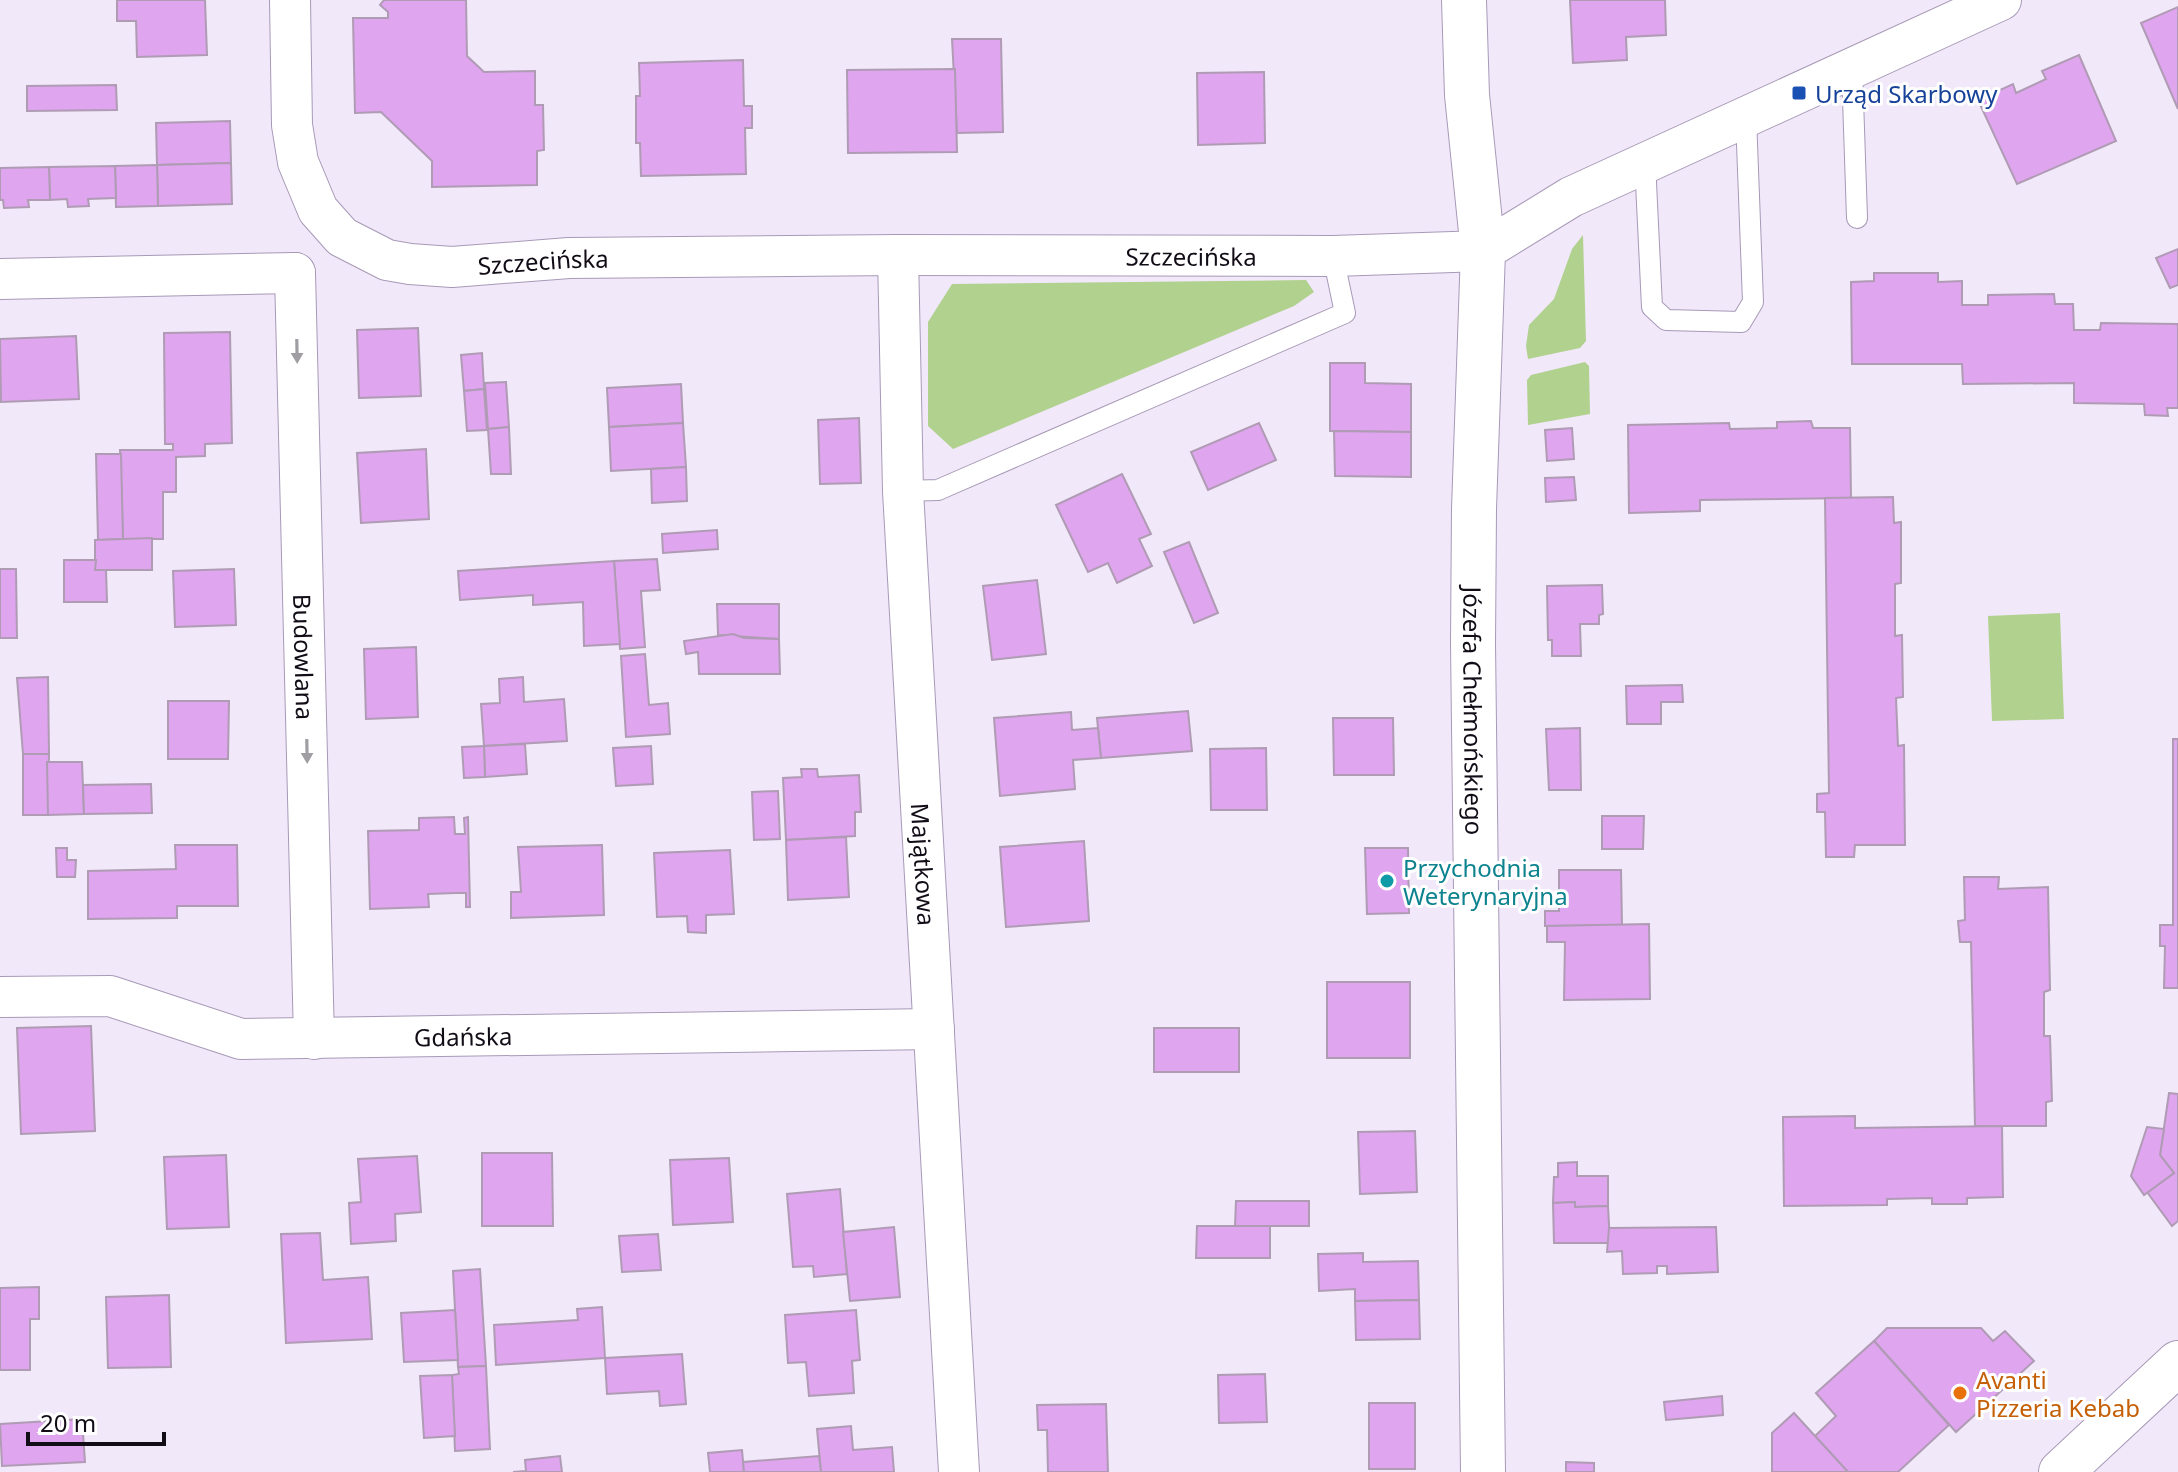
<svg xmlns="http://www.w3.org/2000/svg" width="2178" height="1472" font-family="'Noto Sans',sans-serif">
<rect width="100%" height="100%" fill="#f1e8fa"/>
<!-- green -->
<g fill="#b1d18e">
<path d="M1583 235 1586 341 1580 348 1528 359 1526 346 1529 325 1554 299 1572 249Z"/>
<path d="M1306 280 1314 292 1294 306 953 449 928 426V322L952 284Z"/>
<path d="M1585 362 1589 366 1590 414 1528 425 1527 380 1531 375Z"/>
<path d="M2060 613 2064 719 1992 721 1988 616Z"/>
</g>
<!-- building -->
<g fill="#dfa5ee" stroke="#b09bb5" stroke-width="2">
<path d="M117 0H205L207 55 137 57 136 21H117Z"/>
<path d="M384 0H466L467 56 484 72 535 71V105H543L544 150 537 151V185L432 187V161L381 112 355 113 353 18H388V12L380 5Z"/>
<path d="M1570 0H1665L1666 35 1626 37 1627 60 1573 63Z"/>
<path d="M2178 7V109L2141 23Z"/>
<path d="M952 39H1001L1003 132 957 133Z"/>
<path d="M2079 55 2116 141 2017 184 1978 100 2013 84 2016 93 2046 79 2042 71Z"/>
<path d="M743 60 744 106H752V128H745L746 174 641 176 640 143H636V96H640L639 63Z"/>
<path d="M955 69 957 152 848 153 847 70Z"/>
<path d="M1264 72 1265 143 1198 145 1197 73Z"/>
<path d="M116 85 117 110 27 111V86Z"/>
<path d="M230 121 231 163 157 165 156 123Z"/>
<path d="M231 163 232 204 158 206 157 165Z"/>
<path d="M157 165 158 206 116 207 115 166Z"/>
<path d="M115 166 116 198 88 199 89 206 68 207 67 199 50 200 49 167Z"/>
<path d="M49 167 50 200H28L29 207 4 208 3 200H0V168Z"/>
<path d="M2178 249V285L2170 288 2156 258Z"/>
<path d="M1874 273H1938V282L1962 281V305H1988V295L2054 294 2055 304H2073L2074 330H2100L2101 323 2178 324V408H2167L2168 416 2145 415 2144 404 2074 403V383L1963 384 1962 364H1852L1851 282 1874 281Z"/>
<path d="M418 328 421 396 359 398 357 330Z"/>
<path d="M230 332 232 443 205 444V456L176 457V492H163V539H123L120 450H173V444H165L164 333Z"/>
<path d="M76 336 79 399 1 402 0 339Z"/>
<path d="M482 353 484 389 464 391 461 355Z"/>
<path d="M1330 363H1365V383L1411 384V432L1330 431Z"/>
<path d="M506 382 509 427 488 429 485 383Z"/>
<path d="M681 384 683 423 609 427 607 388Z"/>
<path d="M484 389 487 430 467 431 464 391Z"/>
<path d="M859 418 861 483 820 484 818 420Z"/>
<path d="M1811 421 1813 428H1850L1851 498 1700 500V511L1629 513 1628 425 1729 423 1730 429 1777 428V422Z"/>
<path d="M683 423 686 467 611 471 609 427Z"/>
<path d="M1259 423 1276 460 1208 490 1191 452Z"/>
<path d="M509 427 511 474H491L488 429Z"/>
<path d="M1572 428 1574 459 1547 461 1545 430Z"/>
<path d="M1334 431 1411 432V477L1335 476Z"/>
<path d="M426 449 429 519 361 523 357 453Z"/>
<path d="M96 454H121L123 539 98 540Z"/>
<path d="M686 467 687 501 652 503 651 469Z"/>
<path d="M1122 474 1151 534 1139 539 1152 566 1117 583 1108 563 1088 572 1056 505Z"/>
<path d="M1574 477 1576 500 1546 502 1545 478Z"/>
<path d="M1893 497 1894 523 1901 522V583L1895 584V636L1902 635 1903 697 1896 698 1898 746 1904 745 1905 845H1855L1854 857H1826L1825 812H1817V794L1829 793 1825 498Z"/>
<path d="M717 530 718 549 663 553 662 534Z"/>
<path d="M152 538V570H95V540Z"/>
<path d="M1189 542 1218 613 1194 623 1164 552Z"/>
<path d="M657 559 660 590 641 591 645 647 620 649 614 561Z"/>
<path d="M64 560H96L95 570H106L107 602H64Z"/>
<path d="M614 561 620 644 584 646 583 602 533 605V595L460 600 458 571Z"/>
<path d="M0 569H16L17 638H0Z"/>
<path d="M234 569 236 625 175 627 173 571Z"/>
<path d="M1037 580 1046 654 992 660 983 586Z"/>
<path d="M1602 585 1603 614 1599 615V624H1580L1581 656H1552V640H1548L1547 586Z"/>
<path d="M717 604H779V639L718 635Z"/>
<path d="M733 634 744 638 779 639 780 674H699L698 652 686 654 684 641Z"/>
<path d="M416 647 418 717 366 719 364 649Z"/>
<path d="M645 654 649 705 668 703 670 734 626 737 621 656Z"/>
<path d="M48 677 49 754H23L17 678Z"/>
<path d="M523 677 524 702 564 699 567 741 484 746 481 704 500 703 499 679Z"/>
<path d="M1682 685 1683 702H1661V724H1627L1626 686Z"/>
<path d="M168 701H229L228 759H168Z"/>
<path d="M1188 711 1192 751 1101 758 1097 718Z"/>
<path d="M1071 712 1072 730 1098 728 1101 758 1073 760 1075 789 1000 796 994 718Z"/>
<path d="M1333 718H1393L1394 775H1334Z"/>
<path d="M1580 728 1581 790H1549L1546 729Z"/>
<path d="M2173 739H2178V988H2164L2165 946H2160V925H2173Z"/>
<path d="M525 744 527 774 485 777 484 746Z"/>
<path d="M484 746 485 777 464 778 462 747Z"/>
<path d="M651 746 653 784 616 786 613 748Z"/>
<path d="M1266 748 1267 810H1211L1210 749Z"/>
<path d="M23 754H49L48 815H23Z"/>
<path d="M47 762H82L84 814 48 815Z"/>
<path d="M801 769H817L818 777 859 775 861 812H855V836L786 840 783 778 802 777Z"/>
<path d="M151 784 152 813 84 814 83 785Z"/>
<path d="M778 791 780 839 754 840 752 792Z"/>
<path d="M1602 816H1644L1643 849H1602Z"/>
<path d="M454 817 455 834H465L464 818 468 817 470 907H466V893H456L428 894 429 907 370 909 368 831 419 830V818Z"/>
<path d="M846 837 849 897 788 900 786 840Z"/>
<path d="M1084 841 1089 921 1006 927 1000 847Z"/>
<path d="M175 845H237L238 906H177V918L88 919V871L176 869Z"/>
<path d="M602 845 604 915 511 918V892H521L518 847Z"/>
<path d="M56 848H67V860H76L75 877H57Z"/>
<path d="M1365 848H1408L1409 913 1367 914Z"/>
<path d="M730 850 734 914 706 915V933L688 932 687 916 657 917 654 853Z"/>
<path d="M1559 870H1621L1622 925 1545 926V911H1559Z"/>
<path d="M1964 877H1999L1998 889 2048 887 2050 990 2044 992V1036H2050L2052 1101 2046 1102V1126H1975L1971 942H1960L1958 921 1965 920Z"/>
<path d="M1649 924 1650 999 1564 1000 1565 942H1547V926Z"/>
<rect x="1327" y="982" width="83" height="76"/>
<path d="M91 1026 95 1131 21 1134 17 1028Z"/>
<rect x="1154" y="1028" width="85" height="44"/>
<path d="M2169 1093 2178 1094V1221L2172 1226 2147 1192 2174 1173 2160 1155Z"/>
<path d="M1855 1116V1128L2002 1126 2003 1197 1967 1198V1204H1932V1198L1887 1199V1205L1784 1206 1783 1117Z"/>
<path d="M2147 1127 2164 1129 2160 1155 2174 1173 2144 1195 2131 1176Z"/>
<path d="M1415 1131 1417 1192 1360 1194 1358 1132Z"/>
<path d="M482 1153H552L553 1226H482Z"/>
<path d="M226 1155 229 1227 167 1229 164 1157Z"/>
<path d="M417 1156 421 1212 395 1214 396 1241 351 1244 349 1203 361 1202 358 1159Z"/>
<path d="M729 1158 733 1222 673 1225 670 1160Z"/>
<path d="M1577 1162V1176H1608V1206L1575 1207V1202L1553 1203 1554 1177H1558V1163Z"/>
<path d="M840 1189 847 1274 814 1277 813 1266 793 1267 787 1194Z"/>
<path d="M1236 1201H1309V1226H1235Z"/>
<path d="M1575 1202V1207L1608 1206 1610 1243H1554L1553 1203Z"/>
<path d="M1197 1226H1270V1258H1196Z"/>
<path d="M894 1227 900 1297 850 1301 843 1232Z"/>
<path d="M1716 1227 1718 1272 1667 1274V1266H1657V1273L1623 1274 1622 1251 1607 1252 1609 1228Z"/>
<path d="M320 1233 323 1280 368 1277 372 1339 286 1343 281 1234Z"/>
<path d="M658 1234 661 1270 622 1272 619 1236Z"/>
<path d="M1363 1253V1262L1418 1261 1419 1300 1355 1301V1289L1319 1291 1318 1254Z"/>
<path d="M480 1269 486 1366 458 1367 453 1271Z"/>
<path d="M39 1287V1319H30V1370H0V1288Z"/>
<path d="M169 1295 171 1367 108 1368 106 1297Z"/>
<path d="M1419 1300 1420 1339 1356 1340 1355 1301Z"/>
<path d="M602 1307 605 1358 496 1365 494 1325 578 1320 577 1309Z"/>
<path d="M455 1310 458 1360 404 1362 401 1313Z"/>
<path d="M856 1310 860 1360 852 1361 854 1393 809 1396 806 1362 788 1363 785 1315Z"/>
<path d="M1887 1328H1981L1993 1341 2005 1331 2034 1361 1956 1432 1874 1341Z"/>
<path d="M1874 1341 1949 1425 1898 1472H1848L1815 1436 1836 1416 1816 1393Z"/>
<path d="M682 1354 686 1404 660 1406 659 1391 607 1394 605 1358Z"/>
<path d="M486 1366 490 1449 455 1451 452 1375 459 1374 458 1367Z"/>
<path d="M1265 1374 1267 1422 1219 1423 1218 1375Z"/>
<path d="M452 1375 455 1436 424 1438 420 1376Z"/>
<path d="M1722 1396 1723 1415 1666 1420 1664 1402Z"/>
<rect x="1369" y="1403" width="46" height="66"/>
<path d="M1106 1404 1108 1472H1048L1047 1430H1038L1037 1405Z"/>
<path d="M1794 1413 1815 1436 1848 1472H1772V1433Z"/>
<path d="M82 1419 85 1462 2 1466 0 1424Z"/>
<path d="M851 1426 853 1450 892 1447 894 1472H821L817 1429Z"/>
<path d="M742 1450 744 1472H710L708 1453Z"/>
<path d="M560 1456 562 1472H513L526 1471 525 1460Z"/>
<path d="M819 1456 821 1472H744L743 1462Z"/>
<path d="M1566 1462 1594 1463V1472H1566Z"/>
</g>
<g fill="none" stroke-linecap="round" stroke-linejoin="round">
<defs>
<g id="service">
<path d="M1852 69 1857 218"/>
<path d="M1645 162 1652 307 1666 320 1741 322 1753 302 1746 117"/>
<path d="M903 491 938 490 1345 313 1333 256"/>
</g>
<g id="minor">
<path id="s1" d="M290 0 292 125 298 162 318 210 342 237 387 260 410 264 452 267 569 258 898 255 1333 256 1483 251 1571 197 2001 0"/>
<path id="s2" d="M898 255 903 491 959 1472"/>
<path id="s3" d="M295 273 314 1039"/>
<path d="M0 279 295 273"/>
<path id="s4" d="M0 997 110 996 241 1039 934 1029"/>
</g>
<g id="tertiary">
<path id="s5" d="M1464 0 1467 95 1483 251 1474 509 1473 643 1483 1472"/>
<path d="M2061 1472 2178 1363"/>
</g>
</defs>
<!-- service casing -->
<use href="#service" stroke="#a89ab7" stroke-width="22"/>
<!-- minor casing -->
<use href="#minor" stroke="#a89ab7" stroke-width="42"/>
<!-- tertiary casing -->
<use href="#tertiary" stroke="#a89ab7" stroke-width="46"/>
<!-- service -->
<use href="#service" stroke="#fff" stroke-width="20"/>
<!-- minor -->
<use href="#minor" stroke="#fff" stroke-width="40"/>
<!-- tertiary -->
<use href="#tertiary" stroke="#fff" stroke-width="44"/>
</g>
<!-- one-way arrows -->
<defs><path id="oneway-solid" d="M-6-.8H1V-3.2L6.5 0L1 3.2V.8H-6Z" transform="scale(2)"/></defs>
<g fill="#a09ea2">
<use href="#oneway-solid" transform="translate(297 351) rotate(89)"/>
<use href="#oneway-solid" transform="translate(307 751) rotate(89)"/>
</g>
<!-- markers -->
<rect fill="#1a4fb4" stroke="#fff" stroke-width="3" x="1791" y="85" width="16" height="16" rx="4"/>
<circle fill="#0f9aa8" stroke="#fff" stroke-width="3" cx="1387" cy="881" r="8"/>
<circle fill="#e8710a" stroke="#fff" stroke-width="3" cx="1960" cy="1393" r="8"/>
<g text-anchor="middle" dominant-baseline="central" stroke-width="6" stroke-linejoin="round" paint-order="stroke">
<!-- transit labels -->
<g font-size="24" fill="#164399" stroke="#fff" text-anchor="start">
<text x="1815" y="93">Urząd Skarbowy</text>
</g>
<!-- street labels -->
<g font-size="24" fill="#120c17" stroke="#fff">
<text stroke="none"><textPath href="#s1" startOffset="1106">Szczecińska</textPath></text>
<text stroke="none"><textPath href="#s1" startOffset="458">Szczecińska</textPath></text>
<text stroke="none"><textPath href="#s3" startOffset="384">Budowlana</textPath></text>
<text stroke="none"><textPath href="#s5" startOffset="712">Józefa Chełmońskiego</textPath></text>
<text stroke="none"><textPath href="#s2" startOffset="610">Majątkowa</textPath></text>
<text stroke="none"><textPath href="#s4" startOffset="470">Gdańska</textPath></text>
</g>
<!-- culture labels -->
<g font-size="24" fill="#0d838f" stroke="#fff" text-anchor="start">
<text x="1403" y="867">Przychodnia<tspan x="1403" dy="28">Weterynaryjna</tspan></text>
</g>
<!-- food labels -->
<g font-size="24" fill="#c56008" stroke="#fff" text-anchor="start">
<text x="1976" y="1379">Avanti<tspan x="1976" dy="28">Pizzeria Kebab</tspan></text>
</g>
</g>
<!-- scale -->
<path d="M28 1432v12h136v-12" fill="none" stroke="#120c17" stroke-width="4"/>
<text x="40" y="1432" font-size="24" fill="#120c17" stroke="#ffffff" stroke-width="6" paint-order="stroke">20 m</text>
</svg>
